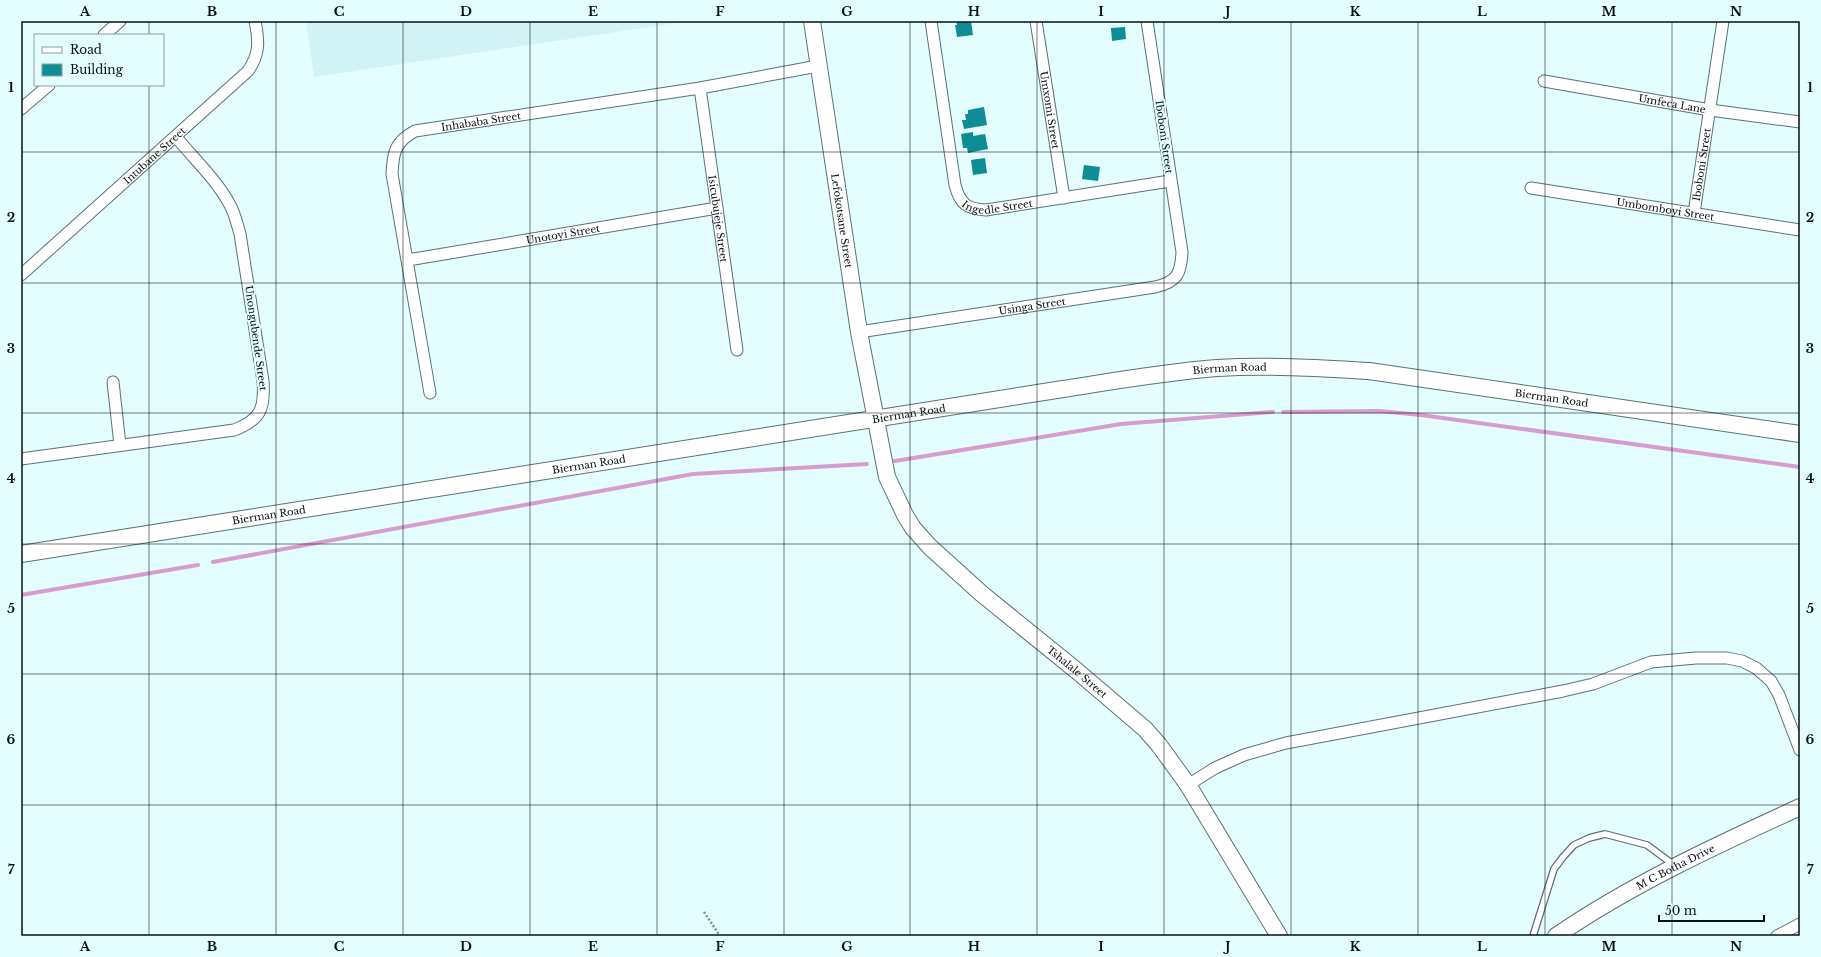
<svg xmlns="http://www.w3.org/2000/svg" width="1821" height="957" font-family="'Libre Baskerville',serif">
<rect width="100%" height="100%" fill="#e4fdff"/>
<!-- built -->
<path fill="#d1f3f6" d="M306 21H690L314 77Z"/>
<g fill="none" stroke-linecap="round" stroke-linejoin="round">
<!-- stream -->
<g stroke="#d69cd0" stroke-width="4">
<path d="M1283 412 1379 411 1421 415 1800 467"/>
<path d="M895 461 1121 424 1273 412"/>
<path d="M213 562 693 474 867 464"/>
<path d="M21 595 198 565"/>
</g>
</g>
<!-- building -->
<g fill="#0e8d95">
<path d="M956 21H971L973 35 957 37 955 25H957Z"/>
<path d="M1125 27 1126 39 1112 41 1111 28Z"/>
<path d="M984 107 987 125 964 129 962 120H966L965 114H968V110Z"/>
<path d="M973 132V136L985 134 988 149 968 153 967 148H963L961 134Z"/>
<path d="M985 158 987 173 973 175 971 160Z"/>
<path d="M1084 165 1100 167 1098 181 1082 179Z"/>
</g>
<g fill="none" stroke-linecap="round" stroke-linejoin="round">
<defs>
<path id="lane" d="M1533 936 1554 869 1563 857 1574 845 1589 838 1605 834 1647 845 1674 865"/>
<g id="street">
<path id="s1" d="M931 21 955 185C960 204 967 209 986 210L1170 181"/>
<path id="s2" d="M1036 21 1064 198"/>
<path d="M104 35 120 21"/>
<path id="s3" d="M1544 81 1710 110 1800 122"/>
<path id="s4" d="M700 88 737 350"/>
<path d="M21 109 49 85"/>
<path id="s5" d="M1531 188 1800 230"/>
<path id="s6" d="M1694 213 1723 21"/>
<path id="s7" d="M408 260 717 208"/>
<path id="s8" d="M21 275 248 71C260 54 259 41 255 21"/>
<path id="s9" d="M859 332 1155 287C1177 282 1181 274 1182 252L1147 21"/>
<path d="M113 382 120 445"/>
<path id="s10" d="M430 393 392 174C393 152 395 142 415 131L700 88 818 66"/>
<path d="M21 459 234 430C261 420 265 408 263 381L240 234C237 224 235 214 230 205 217 180 194 159 176 137"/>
<path d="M1188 785 1215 768 1244 755 1286 743 1563 691 1593 684 1651 662 1696 658H1727L1742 661 1756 668 1771 681 1779 695 1800 750"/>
<path d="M1777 936 1800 924"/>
</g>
<g id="secondary">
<path id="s11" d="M812 21 859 332 887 477 905 515 913 528 930 547 982 594 1077 671 1145 729 1159 745 1188 785 1279 936"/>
<path id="s12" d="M21 554 1063 389C1114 381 1165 372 1217 368 1268 365 1318 368 1369 371L1800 434"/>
<path id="s13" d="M1556 936C1632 884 1717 845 1800 807"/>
</g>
</defs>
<!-- lane casing -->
<use href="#lane" stroke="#5b7273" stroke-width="8"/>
<!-- street casing -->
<use href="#street" stroke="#5b7273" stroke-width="13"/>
<!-- secondary casing -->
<use href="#secondary" stroke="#5b7273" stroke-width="18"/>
<!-- path -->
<path stroke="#7d8f90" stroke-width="2.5" stroke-dasharray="2 2" stroke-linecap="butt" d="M704 912 720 936"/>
<!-- lane -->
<use href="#lane" stroke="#fff" stroke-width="5.5"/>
<!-- street -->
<use href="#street" stroke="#fff" stroke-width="11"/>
<!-- secondary -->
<use href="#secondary" stroke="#fff" stroke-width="16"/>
</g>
<!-- grid -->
<path fill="none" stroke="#071011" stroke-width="1" stroke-opacity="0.55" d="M149 21V35M276 21V936M403 21V936M530 21V936M657 21V936M784 21V936M910 21V936M1037 21V936M1164 21V936M1291 21V936M1418 21V936M1545 21V936M1672 21V936M149 85V936M21 152H1800M21 283H1800M21 413H1800M21 544H1800M21 674H1800M21 805H1800"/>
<g text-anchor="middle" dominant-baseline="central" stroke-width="4" stroke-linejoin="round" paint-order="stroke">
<!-- street labels -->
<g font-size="10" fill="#071011" stroke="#e4fdff">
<text stroke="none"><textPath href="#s3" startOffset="130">Umfeca Lane</textPath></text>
<text stroke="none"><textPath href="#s2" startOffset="90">Umxomi Street</textPath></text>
<text stroke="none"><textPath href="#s10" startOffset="341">Inhababa Street</textPath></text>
<text transform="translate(1164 137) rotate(82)">Iboboni Street</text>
<text stroke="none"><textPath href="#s8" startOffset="179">Intubane Street</textPath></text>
<text stroke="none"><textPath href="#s6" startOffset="49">Iboboni Street</textPath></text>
<text stroke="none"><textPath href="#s1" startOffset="221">Ingedle Street</textPath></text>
<text stroke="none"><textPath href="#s5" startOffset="136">Umbomboyi Street</textPath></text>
<text stroke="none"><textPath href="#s4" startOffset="132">Isicubujeje Street</textPath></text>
<text stroke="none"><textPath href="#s11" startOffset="202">Lefokotsane Street</textPath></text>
<text stroke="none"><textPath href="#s7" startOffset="157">Unotoyi Street</textPath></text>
<text stroke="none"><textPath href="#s9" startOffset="175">Usinga Street</textPath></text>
<text transform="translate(256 338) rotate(82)">Unongubende Street</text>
<text stroke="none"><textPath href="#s12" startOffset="1223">Bierman Road</textPath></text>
<text stroke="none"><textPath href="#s12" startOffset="1547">Bierman Road</textPath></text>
<text stroke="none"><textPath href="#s12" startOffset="899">Bierman Road</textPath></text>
<text stroke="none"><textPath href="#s12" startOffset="575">Bierman Road</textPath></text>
<text stroke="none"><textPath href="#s12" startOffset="251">Bierman Road</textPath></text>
<text stroke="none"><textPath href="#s11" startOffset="738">Tshalale Street</textPath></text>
<text stroke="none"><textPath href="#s13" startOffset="138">M C Botha Drive</textPath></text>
</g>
</g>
<!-- border -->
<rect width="1821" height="957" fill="none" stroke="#e4fdff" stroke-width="44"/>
<!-- legend -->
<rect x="34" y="34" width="130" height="52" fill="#e4fdff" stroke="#8c9ea0"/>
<rect x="42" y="47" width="20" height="6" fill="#ffffff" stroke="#8c9ea0"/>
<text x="70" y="54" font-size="12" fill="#071011">Road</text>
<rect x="42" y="64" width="20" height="12" fill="#0e8d95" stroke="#8c9ea0"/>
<text x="70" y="74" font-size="12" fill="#071011">Building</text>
<!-- scale -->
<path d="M1659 915v6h105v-6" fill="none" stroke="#071011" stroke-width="2"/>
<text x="1665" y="915" font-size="12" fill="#071011" stroke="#e4fdff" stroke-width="3" paint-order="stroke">50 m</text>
<rect x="22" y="22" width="1777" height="913" fill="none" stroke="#071011" stroke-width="1.5"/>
<g font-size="13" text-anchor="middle" font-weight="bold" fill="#071011">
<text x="85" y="16">A</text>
<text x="212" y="16">B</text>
<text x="339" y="16">C</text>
<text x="466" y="16">D</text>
<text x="593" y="16">E</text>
<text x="720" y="16">F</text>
<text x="847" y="16">G</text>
<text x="974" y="16">H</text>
<text x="1101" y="16">I</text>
<text x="1228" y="16">J</text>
<text x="1355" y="16">K</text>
<text x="1482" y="16">L</text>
<text x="1609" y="16">M</text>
<text x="1736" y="16">N</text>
<text x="11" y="92">1</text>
<text x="1810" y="92">1</text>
<text x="11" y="222">2</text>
<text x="1810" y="222">2</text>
<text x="11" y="353">3</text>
<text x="1810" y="353">3</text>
<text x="11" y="483">4</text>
<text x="1810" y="483">4</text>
<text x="11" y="613">5</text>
<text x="1810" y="613">5</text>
<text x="11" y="744">6</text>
<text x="1810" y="744">6</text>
<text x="11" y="874">7</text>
<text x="1810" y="874">7</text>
<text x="85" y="951">A</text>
<text x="212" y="951">B</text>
<text x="339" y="951">C</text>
<text x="466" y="951">D</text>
<text x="593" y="951">E</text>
<text x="720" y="951">F</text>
<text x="847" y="951">G</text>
<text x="974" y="951">H</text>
<text x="1101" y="951">I</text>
<text x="1228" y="951">J</text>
<text x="1355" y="951">K</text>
<text x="1482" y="951">L</text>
<text x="1609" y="951">M</text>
<text x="1736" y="951">N</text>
</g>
</svg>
